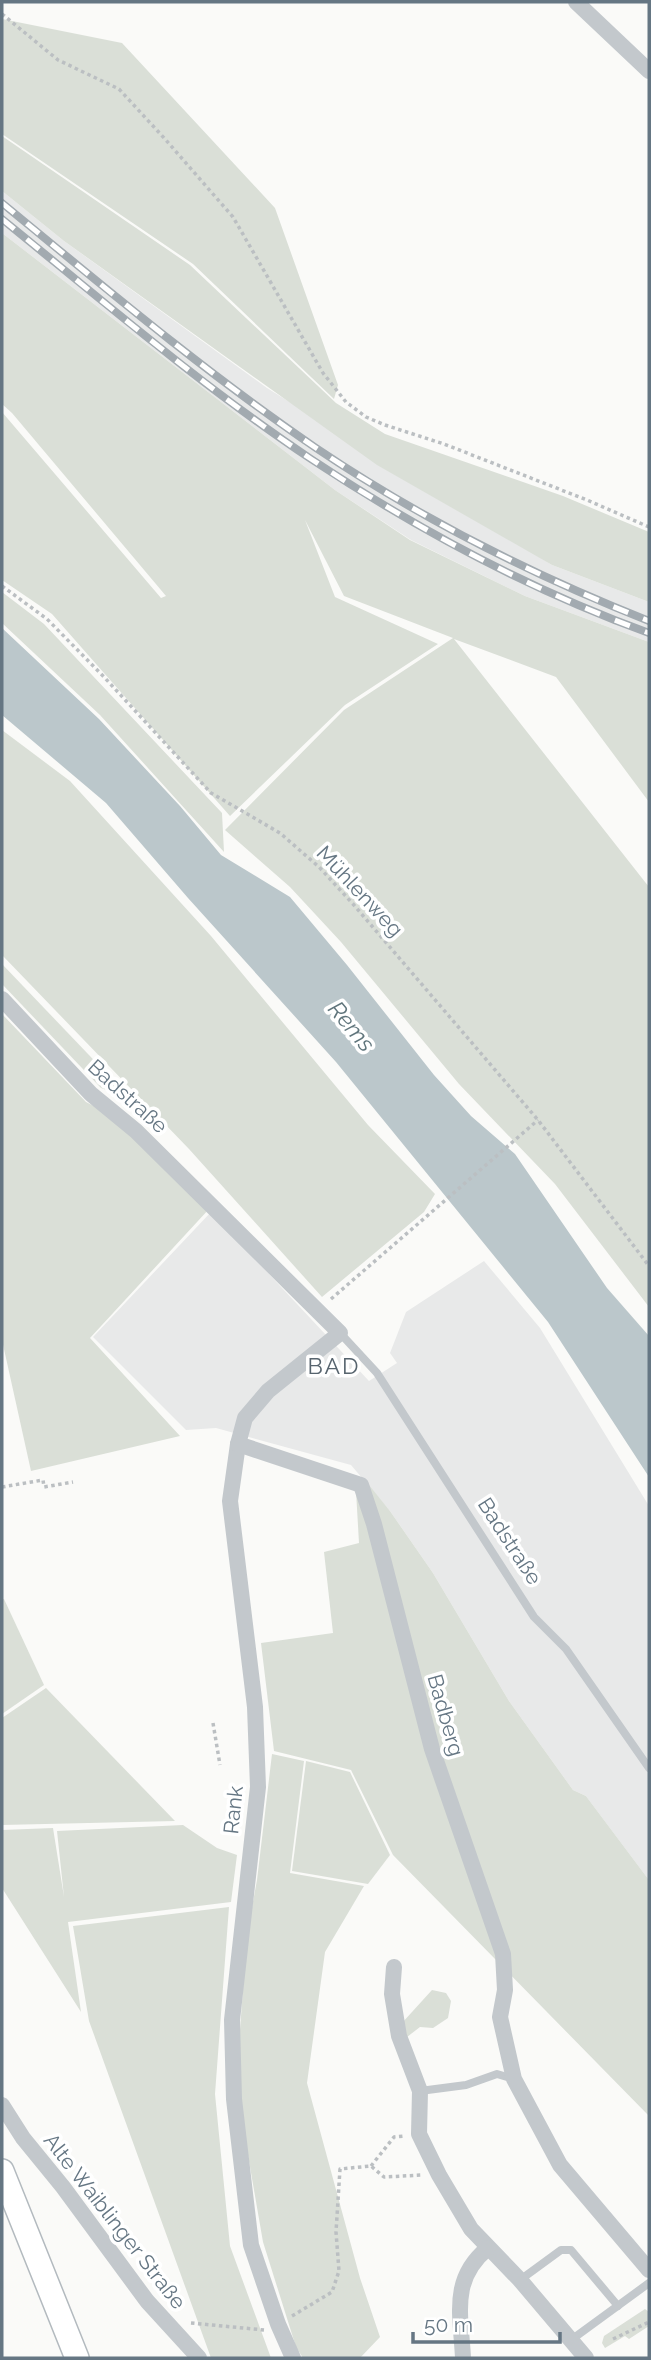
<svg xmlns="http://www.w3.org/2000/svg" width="651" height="2360" font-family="Raleway,sans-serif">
<rect width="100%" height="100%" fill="#fafaf8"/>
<!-- built -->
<g fill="#e8e9e9">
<path d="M2 191 64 241 267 388 552 565 649 602V642L525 596 411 540 335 490 2 233Z"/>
<path d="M211 1212 369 1381 397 1363 390 1353 406 1312 484 1261 540 1328 649 1506V1880L586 1796 573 1790 509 1701 433 1573 390 1511 351 1465 216 1428 186 1430 93 1337Z"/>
</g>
<!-- green -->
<g fill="#dadfd7">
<path d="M2 19 122 43 275 208 338 385 334 399 193 264 2 134Z"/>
<path d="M2 136 190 265 336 403 385 434 563 496 649 532V602L552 565 377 465 64 241 2 191Z"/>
<path d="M2 233 335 490 410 540 525 596 649 642V802L556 677 454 639 649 887V1307L555 1184 459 1084 341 942 290 887 225 830 344 710 453 638 344 596 305 520 335 597 438 644 345 705 230 816 52 614 2 580V412L161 598 166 596 12 413 2 404Z"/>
<path d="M2 592 44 624 222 813 224 852 100 715 2 623Z"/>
<path d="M2 730 70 781 211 936 368 1125 435 1194 424 1212 322 1297 189 1149 2 955Z"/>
<path d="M2 964 131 1099 101 1088 2 984Z"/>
<path d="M2 1014 86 1102 137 1128 209 1209 90 1338 180 1436 31 1471 2 1340Z"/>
<path d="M369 1485 390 1511 433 1573 509 1701 573 1790 586 1796 649 1880V2116L393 1855 351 1770 274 1751 261 1643 333 1633 324 1552 359 1543 356 1491Z"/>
<path d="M2 1599H4L44 1685 2 1714Z"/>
<path d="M46 1688 175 1821 2 1825V1718Z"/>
<path d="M272 1754 304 1761 290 1873 364 1886 325 1952 307 2083 360 2278 380 2337 360 2358H303L296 2347 263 2242 241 2115 238 2057 247 1934 257 1880Z"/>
<path d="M306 1761 350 1772 390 1855 368 1884 292 1871Z"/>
<path d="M183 1825 217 1848 237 1855 231 1902 68 1922 81 2012 2 1888V1830L53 1828 64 1897 57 1831Z"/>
<path d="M229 1907 215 2094 230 2246 271 2358H211L89 2021 73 1926Z"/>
<path d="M432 1990 446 1993 451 2001 448 2018 433 2028 420 2027 407 2037 402 2023Z"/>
<path d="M645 2309 649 2312V2326L629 2339 625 2336 605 2348 602 2343 604 2336Z"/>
</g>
<!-- water -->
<path fill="#bbc7cb" d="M2 628 99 719 180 806 221 855 290 897 347 965 434 1075 471 1116 515 1154 607 1288 649 1336V1477L548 1322 336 1062 188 898 106 803 2 715Z"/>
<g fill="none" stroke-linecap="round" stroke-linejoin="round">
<defs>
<path id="secondary" d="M2 2171 77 2358"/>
</defs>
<!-- secondary casing -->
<use href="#secondary" stroke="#b3babf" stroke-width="26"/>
<!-- path -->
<g stroke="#bbbfc2" stroke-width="3.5" stroke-dasharray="3.5 3.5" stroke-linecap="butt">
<path d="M2 14 58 60 119 89 165 139 233 217 323 373 346 402 366 417 385 425 444 444 587 500 649 527"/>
<path d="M2 586 47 619 104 677 211 793 280 833 319 867 353 904 538 1120 649 1266"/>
<path d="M331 1299 538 1120"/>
<path d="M2 1487 43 1480 44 1487 73 1482"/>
<path d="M213 1723 220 1765"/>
<path d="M371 2166 394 2137 404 2136"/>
<path d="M292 2316 332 2292 339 2271 336 2232 340 2169 371 2166 384 2177 422 2175"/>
<path d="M191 2323 264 2330"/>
<path d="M613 2339 649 2322"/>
</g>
<!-- lane -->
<g stroke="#c3c8cc" stroke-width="8">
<path d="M340 1333 377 1373 534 1617 566 1649 649 1768"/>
<path d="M420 2091 466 2085 497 2074 514 2079"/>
<path d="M520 2280 561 2250H571L618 2306"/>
<path d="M571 2340 649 2283"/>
</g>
<!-- street -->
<g stroke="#c3c8cc" stroke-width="16">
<path d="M576 2 649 71"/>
<path d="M2 999 91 1094 136 1131 340 1333 268 1391 245 1418 238 1444 230 1501 255 1707 258 1787 232 2020 234 2099 251 2245 278 2324 293 2358"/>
<path d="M238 1444 361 1485 374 1524 432 1749 503 1954 505 1990 500 2017 514 2079 560 2165 649 2270"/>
<path d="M394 1967 392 1994 399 2036 420 2091 419 2134 439 2175 471 2229 520 2280 586 2358"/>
<path d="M2 2105 23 2138 63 2187 147 2301 199 2358"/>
<path d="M463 2358C461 2315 450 2279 488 2248"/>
</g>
<!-- secondary -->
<use href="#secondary" stroke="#fff" stroke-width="23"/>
<defs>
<g id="rail">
<path d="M2 203C104 287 206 373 316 448 420 518 532 575 649 621"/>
<path d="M2 219C103 301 203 387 311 459 417 529 530 590 649 633"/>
</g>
</defs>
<!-- rail casing -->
<use href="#rail" stroke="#a2aab0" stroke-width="8"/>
<!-- rail -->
<use href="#rail" stroke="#fff" stroke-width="5" stroke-dasharray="16" stroke-linecap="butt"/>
</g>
<g text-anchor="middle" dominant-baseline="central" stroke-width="7" stroke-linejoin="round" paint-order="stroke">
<!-- street labels -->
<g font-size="21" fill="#657683" stroke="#fff">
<text transform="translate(360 891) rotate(47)">Mühlenweg</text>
<text transform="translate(128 1096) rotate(42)">Badstraße</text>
<text transform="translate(510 1541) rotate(57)">Badstraße</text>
<text transform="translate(446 1715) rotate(74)">Badberg</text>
<text transform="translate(233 1810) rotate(-84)">Rank</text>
<text transform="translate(115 2221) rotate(52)">Alte Waiblinger Straße</text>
</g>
<!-- water labels -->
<g font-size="23" font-style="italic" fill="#60757c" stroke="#fff">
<text transform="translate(352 1026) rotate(50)">Rems</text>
</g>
<!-- neighbourhood labels -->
<g font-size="23" letter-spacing="2" fill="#57646e" stroke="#fff">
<text x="334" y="1365">BAD</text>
</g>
</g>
<!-- border -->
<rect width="651" height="2360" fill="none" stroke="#657683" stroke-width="7"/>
<!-- scale -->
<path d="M413 2332v10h147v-10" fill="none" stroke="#657683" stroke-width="3.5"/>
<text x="424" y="2332" font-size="21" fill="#657683" stroke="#ffffff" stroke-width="5" paint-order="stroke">50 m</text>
</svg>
